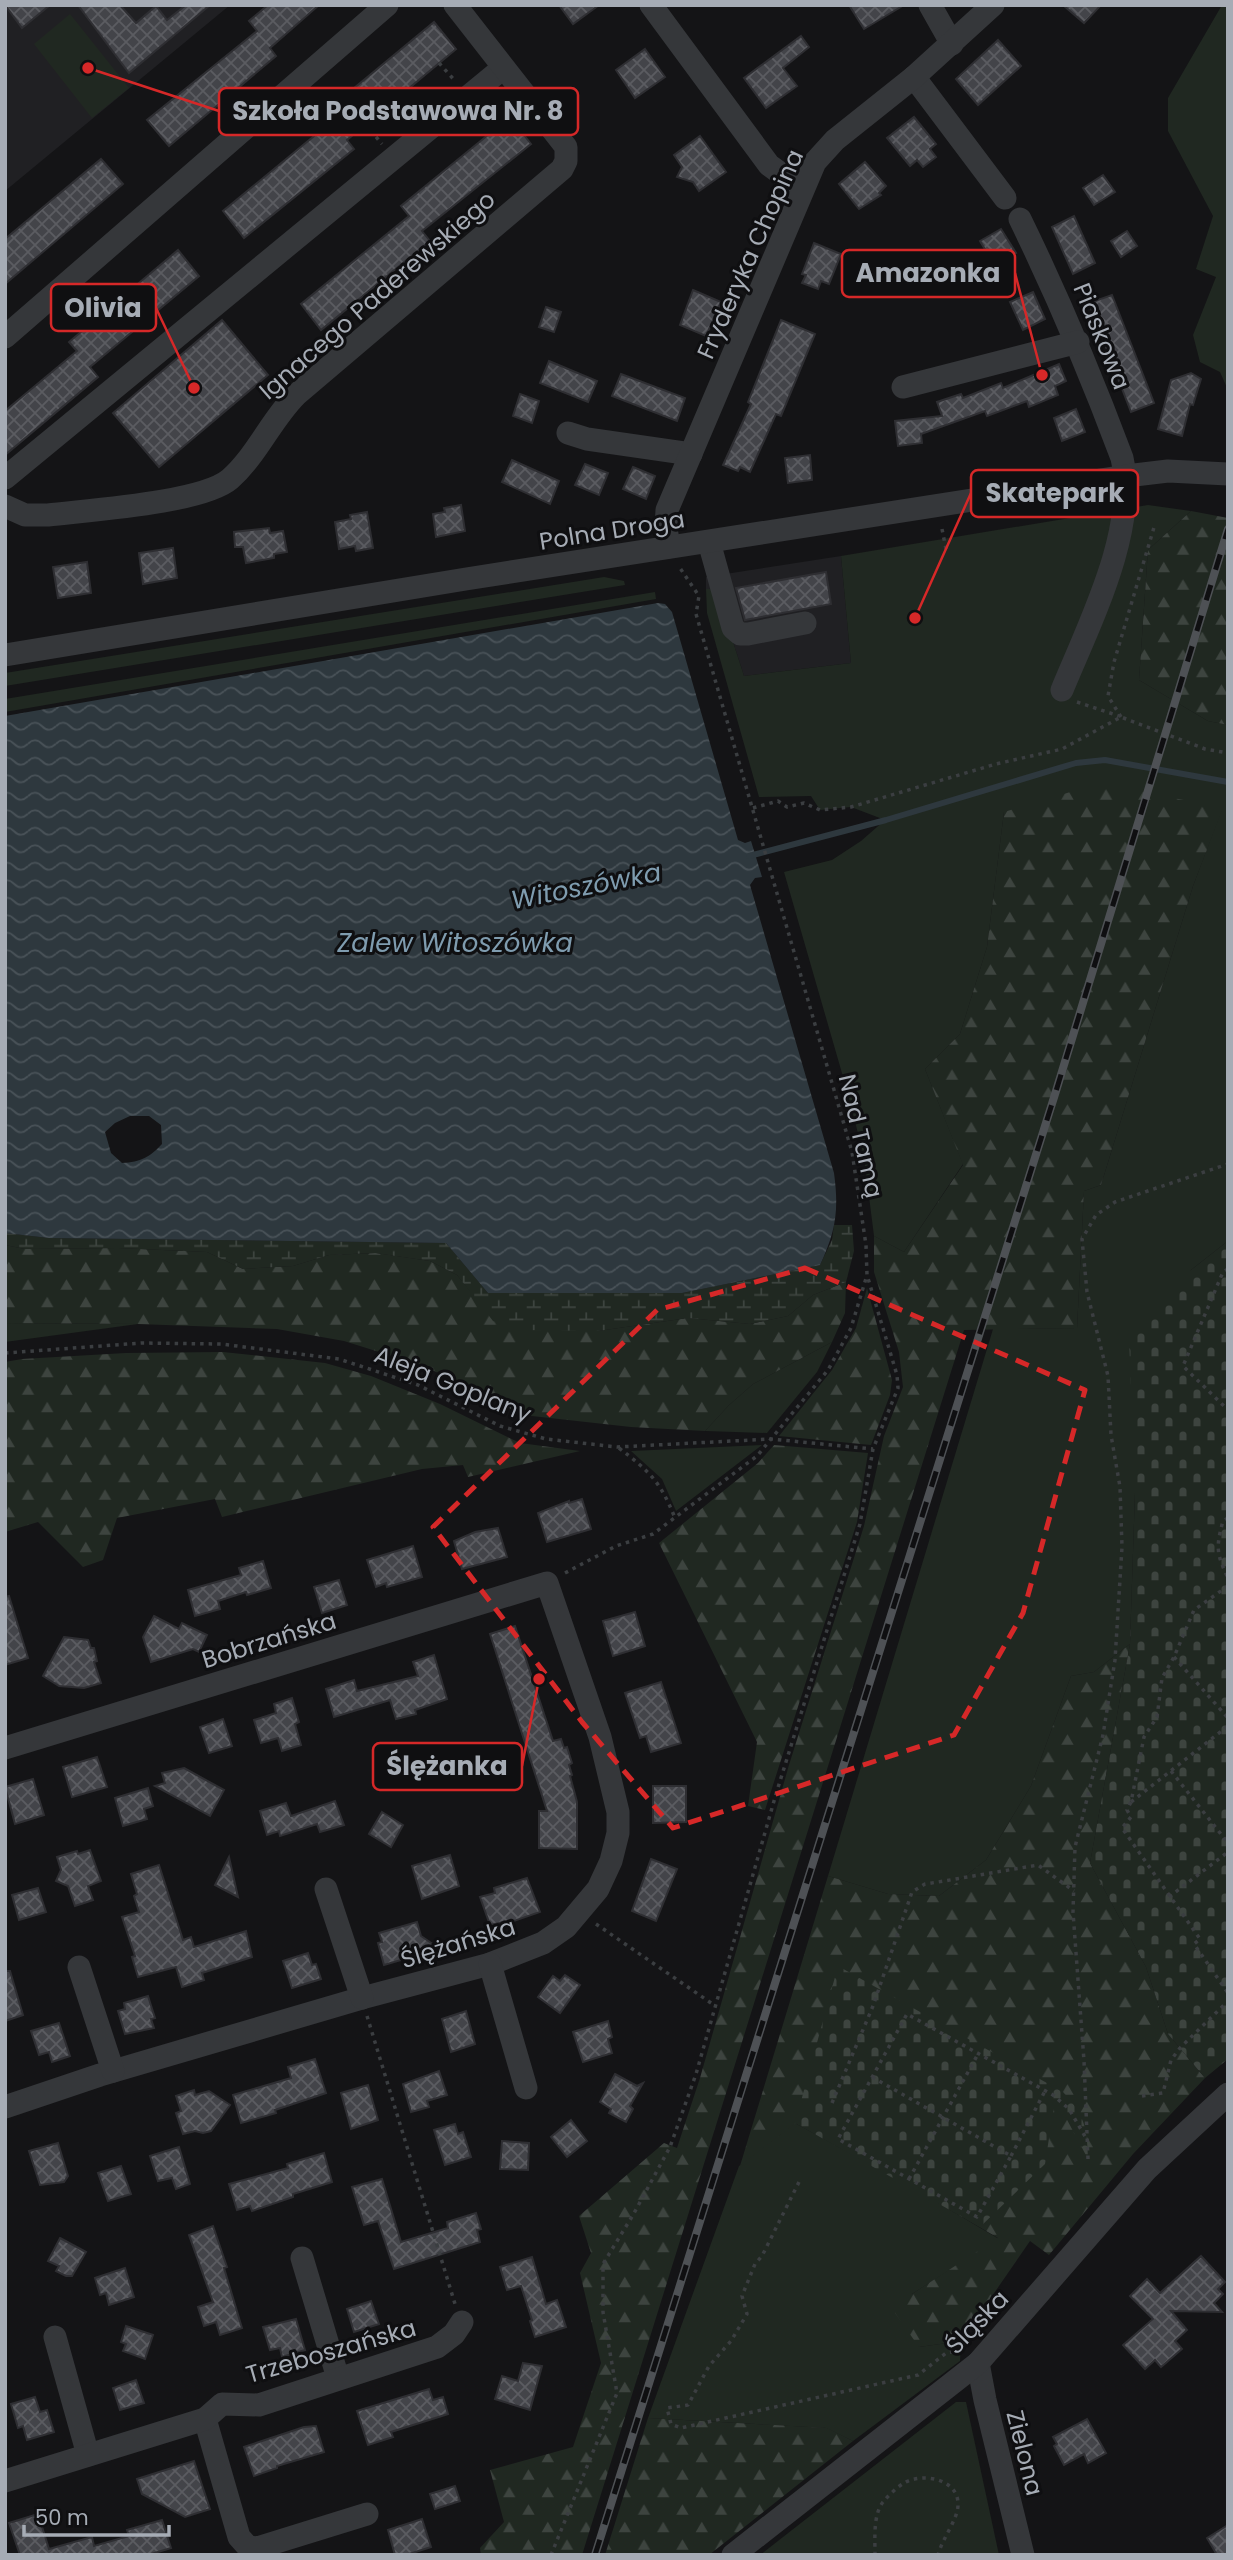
<svg xmlns="http://www.w3.org/2000/svg" width="1233" height="2560" font-family="Poppins,sans-serif">
<defs>
<pattern id="forest-firs" width="22" height="20" patternUnits="userSpaceOnUse" patternTransform="scale(1.75)"><rect width="22" height="20" fill="#202821"/><path d="M5 1l3.5 6h-7zM16 11l3.5 6h-7z" fill="#3d443f"/></pattern>
<pattern id="wetland-marsh" width="20" height="14" patternUnits="userSpaceOnUse" patternTransform="scale(1.75)"><rect width="20" height="14" fill="#202821"/><path d="M1 5h8M5 5V1M11 12h8M15 12V8" fill="none" stroke="#3d443f"/></pattern>
<pattern id="cemetery-stones" width="16" height="16" patternUnits="userSpaceOnUse" patternTransform="scale(1.75)"><rect width="16" height="16" fill="#202821"/><path d="M2 7V4a2 2 0 0 1 4 0v3zM10 15v-3a2 2 0 0 1 4 0v3z" fill="#3d443f"/></pattern>
<pattern id="water-waves" width="16" height="10" patternUnits="userSpaceOnUse" patternTransform="scale(1.75)"><rect width="16" height="10" fill="#2e383e"/><path d="M0 5q4-4 8 0t8 0" fill="none" stroke="#495258"/></pattern>
<pattern id="building-cross-hatch" width="8" height="8" patternUnits="userSpaceOnUse" patternTransform="scale(1.75)"><rect width="8" height="8" fill="#434449"/><path d="M0 0l8 8M0 8l8-8" fill="none" stroke="#5b5c61"/></pattern>
</defs>
<rect width="100%" height="100%" fill="#141416"/>
<!-- built -->
<g fill="#202023">
<path d="M5 5H230L5 191Z"/>
<path d="M841 556 851 663 744 676 716 590 706 589V577Z"/>
</g>
<!-- green -->
<g fill="#202821">
<path d="M1222 5H1228V390L1220 372 1200 362 1193 335 1216 277 1196 269 1213 216 1168 131V98Z"/>
<path d="M70 14 129 88 92 118 34 44Z"/>
<path d="M1148 505 1191 511 1148 550 1139 680 1208 721 1228 725V1241L1191 1270 1135 1493 1130 1644 1094 1672 1071 1676 1031 1786 986 1860 939 1896 888 1894 828 1876 993 1329 1077 1328 1084 1191 1101 1185 1193 886 1222 809 1004 812 987 947 960 1034 925 1069 963 1164 904 1252 874 1236 864 1157 848 1094 784 872 832 860 861 841 885 820 851 807 820 810 811 796 759 797 707 613 706 589H716L744 676 851 663 841 556Z"/>
<path d="M604 577 624 581 625 585 5 686V673Z"/>
<path d="M655 592 656 599 5 712V699Z"/>
<path d="M5 1323 138 1324 5 1342Z"/>
<path d="M832 1342 817 1372 767 1433 705 1431 729 1405 753 1384Z"/>
<path d="M762 1445 676 1511 662 1479 631 1451Z"/>
<path d="M795 2123 915 2189 999 2239 912 2294 919 2347 961 2341 960 2361 853 2441 826 2428 648 2418 739 2166Z"/>
<path d="M956 2402H966L999 2555H760Z"/>
</g>
<!-- forest -->
<g fill="url(#forest-firs)">
<path d="M1191 511 1228 518V725L1208 721 1139 680 1148 550Z"/>
<path d="M1100 783 1223 808 1193 886 1101 1185 1084 1191 1077 1328 964 1330 582 2555H481L480 2548 504 2522 490 2470 573 2447 601 2363 580 2273 591 2253 579 2216 664 2143 677 2148 700 2078 789 1765 864 1526 884 1436 903 1387 899 1352 874 1272V1236L904 1252 963 1165 925 1069 960 1034 987 947 1004 812Z"/>
<path d="M5 1245 25 1249 118 1248 207 1252 243 1269 293 1266 329 1255 376 1253 430 1261 457 1275 475 1297 598 1331 688 1318 750 1324 788 1316 813 1295 846 1282 845 1313 832 1342 753 1384 729 1405 705 1431 631 1427 523 1415 424 1366 344 1341 277 1329 138 1324 5 1323Z"/>
<path d="M867 1288 892 1380 890 1395 871 1445 779 1436 832 1370 856 1328Z"/>
<path d="M223 1352 325 1363 371 1376 440 1404 520 1443 580 1451 468 1477 463 1465 422 1469 222 1517 215 1499 117 1518 103 1560 83 1567 38 1522 5 1532V1362L22 1359 126 1353Z"/>
<path d="M774 1445 868 1453 857 1522 765 1810 748 1806 757 1742 659 1543 758 1463Z"/>
<path d="M1130 1644 1090 1863 1146 1967 1168 2034 1205 2078 1133 2154 1049 2255 1030 2241 961 2341 919 2347 895 2313 912 2294 998 2238 915 2189 796 2123 740 2166 828 1876 888 1894 939 1896 986 1860 1031 1786 1071 1676 1094 1672Z"/>
<path d="M648 2418 827 2428 853 2441 709 2555H605Z"/>
</g>
<!-- wetland -->
<path fill="url(#wetland-marsh)" d="M834 1225H852L854 1251 846 1282 813 1295 788 1316 750 1324 688 1318 598 1331 524 1330 493 1321 457 1275 430 1261 375 1253 329 1255 293 1266 243 1269 207 1252 118 1248 25 1249 5 1245V1233L49 1238 446 1243 488 1293H682L820 1265 832 1240Z"/>
<!-- cemetery -->
<g fill="url(#cemetery-stones)">
<path d="M1228 1241V2059L1205 2078 1168 2034 1146 1967 1090 1863 1130 1644 1135 1493 1129 1337 1191 1270Z"/>
<path d="M838 1966 1063 2092C1085 2116 1087 2127 1088 2159L1065 2116 1054 2106 1045 2164 980 2227 795 2123Z"/>
</g>
<!-- water -->
<path fill="url(#water-waves)" fill-rule="evenodd" d="M658 603 665 604 672 612 738 840 745 843 751 841 762 877 755 878 750 885 834 1173C839 1210 836 1231 820 1265L682 1293H488L446 1243 49 1238 5 1233V716ZM130 1116H149L161 1125 162 1144C150 1157 141 1162 122 1163L111 1153 105 1132 115 1123Z"/>
<g fill="none" stroke-linecap="round" stroke-linejoin="round">
<!-- stream -->
<path stroke="#2e383e" stroke-width="6" d="M749 856 886 820 1076 763 1105 760 1228 782"/>
</g>
<!-- building -->
<g fill="url(#building-cross-hatch)" stroke="#2e2e32" stroke-width="2">
<path d="M5 5H50L22 28Z"/>
<path d="M78 5H120L136 23 156 6 167 20 186 5H210L129 73Z"/>
<path d="M268 5H319L270 48 276 56 169 146 147 120 257 31 249 21Z"/>
<path d="M559 5H599L573 24Z"/>
<path d="M849 5H904L864 29Z"/>
<path d="M1063 5H1101L1084 23Z"/>
<path d="M434 22 456 49 347 140 354 149 244 238 223 211 331 122 324 113Z"/>
<path d="M801 36 809 47 783 68 797 86 766 108 744 78Z"/>
<path d="M998 40 1021 66 978 105 956 79Z"/>
<path d="M645 49 665 77 635 98 616 70Z"/>
<path d="M510 117 531 144 422 231 430 241 321 330 301 304 409 216 401 206Z"/>
<path d="M914 117 936 144 930 149 936 157 923 167 917 160 910 166 887 138Z"/>
<path d="M700 136 726 172 699 191 693 182 677 177 682 167 674 155Z"/>
<path d="M101 159 123 184 5 284V239Z"/>
<path d="M865 162 886 186 879 193 881 195 859 209 839 184Z"/>
<path d="M1103 175 1115 192 1094 205 1083 188Z"/>
<path d="M1074 216 1095 263 1073 274 1052 227Z"/>
<path d="M1001 229 1016 253 995 266 980 241Z"/>
<path d="M1127 231 1137 246 1121 257 1111 241Z"/>
<path d="M814 243 841 254 829 284 821 281 818 289 802 283 806 275 802 274Z"/>
<path d="M178 250 199 276 90 367 98 377 5 455V411L77 351 69 342Z"/>
<path d="M693 290 721 302 706 336 680 325Z"/>
<path d="M1033 292 1045 319 1023 330 1010 302Z"/>
<path d="M1112 295 1154 403 1131 412 1089 303Z"/>
<path d="M546 307 561 312 554 332 539 327Z"/>
<path d="M222 320 268 375 159 467 113 413Z"/>
<path d="M781 320 815 334 781 416 776 414 750 472 740 467 738 471 723 465 751 404 748 402Z"/>
<path d="M549 361 597 381 588 402 540 383Z"/>
<path d="M1059 364 1066 381 1055 386 1058 395 1029 407 1027 401 987 416 985 411 921 434 922 443 898 446 895 421 942 416 937 402 961 394 963 398 1001 383 1003 388Z"/>
<path d="M1191 373 1201 379 1193 405 1190 404 1182 436 1158 429 1171 380Z"/>
<path d="M621 374 685 398 677 421 612 396Z"/>
<path d="M520 394 539 401 532 423 513 416Z"/>
<path d="M1076 409 1085 432 1062 441 1054 418Z"/>
<path d="M810 455 812 480 788 483 785 458Z"/>
<path d="M512 460 559 481 550 504 502 482Z"/>
<path d="M585 464 608 473 599 495 575 485Z"/>
<path d="M633 467 655 476 646 499 623 489Z"/>
<path d="M461 505 465 531 436 537 433 514 445 512 444 508Z"/>
<path d="M367 512 373 548 356 551 355 546 339 549 335 522 351 519 350 515Z"/>
<path d="M269 528 270 533 283 531 287 552 274 554V558L246 563 243 547H235L234 532Z"/>
<path d="M173 548 177 578 143 584 139 553Z"/>
<path d="M87 562 91 593 58 598 53 567Z"/>
<path d="M826 572 831 604 745 620 736 588Z"/>
<path d="M582 1499 591 1529 547 1542 538 1513 569 1501V1503Z"/>
<path d="M498 1528 507 1557 462 1569 454 1541 475 1532Z"/>
<path d="M413 1546 422 1577 387 1587 386 1583 376 1587 367 1560Z"/>
<path d="M263 1561 271 1588 247 1595 246 1592 218 1601 220 1609 195 1616 188 1590 241 1575 239 1568Z"/>
<path d="M339 1580 347 1605 322 1613 314 1587Z"/>
<path d="M9 1596 28 1658 5 1665V1597Z"/>
<path d="M635 1612 645 1646 613 1656 603 1621Z"/>
<path d="M154 1616 179 1629 182 1623 207 1635 199 1652 193 1649 151 1662 143 1637Z"/>
<path d="M515 1626 553 1741 561 1739 564 1748 567 1747 572 1763 569 1765 572 1775 570 1776 577 1802V1849L539 1848V1811H547L490 1634Z"/>
<path d="M64 1637 88 1640 91 1648H94L97 1661 94 1662 101 1683 84 1688 59 1686 43 1676Z"/>
<path d="M434 1655 447 1699 415 1710 416 1714 396 1719 390 1700 334 1717 326 1689 354 1680 357 1691 418 1676 413 1662Z"/>
<path d="M661 1682 681 1743 651 1752 646 1736 640 1738 625 1693Z"/>
<path d="M292 1698 299 1722 295 1724 301 1745 282 1751 278 1738 261 1743 254 1720 276 1713 274 1704Z"/>
<path d="M223 1719 232 1746 209 1753 200 1727Z"/>
<path d="M97 1757 107 1787 72 1797 63 1767Z"/>
<path d="M184 1768 224 1790 210 1816 155 1786 165 1783 162 1773Z"/>
<path d="M33 1779 44 1815 15 1824 5 1787Z"/>
<path d="M653 1786H686V1822L653 1823Z"/>
<path d="M148 1788 153 1806 144 1809 147 1819 123 1826 115 1798Z"/>
<path d="M335 1801 344 1825 320 1832 317 1824 280 1836 279 1831 267 1835 260 1811 286 1803 291 1816Z"/>
<path d="M382 1812 403 1825 391 1847 369 1834Z"/>
<path d="M90 1850 101 1881 88 1886 93 1900 75 1906 68 1886 56 1881 61 1870 57 1857 77 1851 78 1854Z"/>
<path d="M450 1855 459 1886 422 1899 412 1866Z"/>
<path d="M229 1857 238 1897 215 1885Z"/>
<path d="M651 1859 677 1869 656 1921 632 1911Z"/>
<path d="M159 1865 183 1940 191 1937 194 1947 246 1931 252 1957 202 1973 204 1980 182 1987 176 1967 138 1977 132 1957 135 1956 122 1917 139 1912 134 1896 137 1894 131 1874Z"/>
<path d="M527 1878 540 1912 505 1924 504 1922 490 1925 480 1897 495 1893 494 1888Z"/>
<path d="M38 1888 46 1912 19 1920 12 1895Z"/>
<path d="M417 1922 421 1936 434 1945 411 1952 408 1958 384 1965 378 1943 382 1942 379 1933Z"/>
<path d="M308 1953 312 1965 316 1964 321 1979 292 1988 283 1961Z"/>
<path d="M5 1971H10L23 2015 5 2021Z"/>
<path d="M565 1975 580 1985 560 2013 538 1997 553 1976 560 1981Z"/>
<path d="M148 1996 155 2018 151 2019 154 2028 125 2034 118 2011 125 2009 124 2003Z"/>
<path d="M466 2011 475 2044 451 2052 442 2019Z"/>
<path d="M608 2021 612 2037 608 2039 612 2053 583 2062 573 2032Z"/>
<path d="M59 2023 70 2056 52 2062 49 2052 39 2055 31 2031Z"/>
<path d="M315 2059 326 2093 275 2110 276 2113 241 2123 233 2095 291 2078 288 2067Z"/>
<path d="M439 2071 447 2095 427 2101 429 2107 411 2112 403 2084Z"/>
<path d="M615 2074 637 2086 643 2083 630 2106 633 2109 626 2122 609 2113 611 2109 600 2102Z"/>
<path d="M368 2085 378 2120 351 2129 341 2093Z"/>
<path d="M194 2090 195 2095 209 2091 230 2105 211 2131 203 2133 195 2131 183 2134 176 2113 181 2111 176 2096Z"/>
<path d="M571 2120 587 2141 567 2157 551 2137Z"/>
<path d="M455 2124 458 2134 463 2132 471 2157 445 2165 434 2130Z"/>
<path d="M502 2141 529 2143 528 2170 500 2169Z"/>
<path d="M58 2143 68 2176 64 2182 40 2185 29 2151Z"/>
<path d="M179 2147 190 2184 176 2189 172 2178 158 2181 150 2156Z"/>
<path d="M324 2153 332 2182 293 2194V2197L252 2211 250 2206 237 2210 229 2184 288 2168 287 2164Z"/>
<path d="M121 2166 131 2194 108 2201 98 2173Z"/>
<path d="M382 2179 401 2242 448 2228 447 2222 476 2213 481 2229 477 2230 480 2242 394 2269 378 2221 364 2225 352 2187Z"/>
<path d="M213 2226 227 2267 224 2268 242 2328 220 2335 216 2322 204 2326 198 2307 213 2302 189 2235Z"/>
<path d="M60 2238 86 2252 72 2276H66L56 2271 59 2266 48 2261Z"/>
<path d="M1201 2256 1225 2282 1218 2289 1223 2294 1214 2303 1222 2312 1171 2311 1187 2330 1175 2341 1182 2349 1161 2367 1155 2360 1145 2369 1123 2345 1153 2319 1130 2296 1147 2279 1160 2293Z"/>
<path d="M532 2257 546 2304 557 2300 566 2327 535 2337 530 2321 532 2320 521 2286 507 2290 500 2267Z"/>
<path d="M125 2268 134 2297 109 2305 106 2293 100 2295 95 2278Z"/>
<path d="M371 2301 379 2324 354 2332 347 2309Z"/>
<path d="M296 2319 305 2350 282 2357 280 2348 270 2350 263 2327Z"/>
<path d="M126 2326 153 2335 145 2359 123 2351 126 2344 121 2342Z"/>
<path d="M523 2363 542 2366 530 2410 495 2399 502 2376 518 2381Z"/>
<path d="M136 2380 144 2403 120 2410 113 2388Z"/>
<path d="M429 2389 433 2400 443 2397 448 2414 391 2432 393 2437 368 2445 357 2411Z"/>
<path d="M35 2397 40 2412 47 2410 54 2432 27 2440 23 2426 18 2428 11 2404Z"/>
<path d="M1087 2419 1106 2453 1088 2463 1084 2454 1064 2465 1054 2446 1057 2444 1053 2437Z"/>
<path d="M316 2426 324 2452 277 2466V2468L254 2476 244 2447 304 2427Z"/>
<path d="M194 2461 210 2509 185 2517 142 2494 137 2479Z"/>
<path d="M455 2486 460 2501 435 2509 430 2494Z"/>
<path d="M38 2514 49 2549 92 2537 94 2546 129 2536 127 2530 162 2520 171 2548 148 2555H20L9 2523Z"/>
<path d="M422 2519 431 2547 406 2555H395L388 2530Z"/>
<path d="M1228 2525V2555H1217L1207 2538Z"/>
</g>
<g fill="none" stroke-linecap="round" stroke-linejoin="round">
<!-- path -->
<g stroke="#3b3e41" stroke-width="3.5" stroke-dasharray="3.5 5" stroke-linecap="butt">
<path d="M439 63 456 82"/>
<path d="M401 94 418 114"/>
<path d="M365 124 382 144"/>
<path d="M942 529 947 554"/>
<path d="M1077 702 1119 716"/>
<path d="M1121 717 1108 696 1114 662 1155 524"/>
<path d="M753 808 778 801 787 807 804 803 820 810 851 807 996 764 1062 749 1121 717 1205 749 1228 753"/>
<path d="M1228 1269 1223 1272 1183 1366 1228 1410"/>
<path d="M5 1353 142 1343 221 1344 339 1359 418 1385 500 1426 546 1439 617 1447 771 1439 873 1449"/>
<path d="M619 1448C650 1472 660 1481 675 1518"/>
<path d="M1228 1518 1223 1521C1216 1547 1216 1553 1228 1578"/>
<path d="M565 1573 616 1546 653 1534 757 1456 828 1370 851 1328 867 1275 866 1245 852 1152 696 614 699 596 680 568"/>
<path d="M1228 1586 1194 1610 1174 1657 1162 1678 1157 1717 1144 1737 1131 1802 1127 1810 1131 1817 1122 1828 1200 1939 1194 1944 1228 1993"/>
<path d="M1174 1657 1228 1718"/>
<path d="M1171 1771 1228 1843"/>
<path d="M1131 1802 1228 1726"/>
<path d="M1169 1897 1228 1852"/>
<path d="M596 1924 714 2005"/>
<path d="M367 2016 455 2304"/>
<path d="M872 2077 1011 2156 977 2217 838 2139 907 2014 1053 2095 1069 2109 1086 2138"/>
<path d="M1142 2096 1163 2093 1171 2060 1180 2048 1228 2001"/>
<path d="M832 2103 873 2006 912 1892 925 1884 938 1882 1038 1865 1074 1891"/>
<path d="M1011 2156 1045 2091"/>
<path d="M1088 2159 1084 2061 1073 1912 1075 1847 1103 1735 1115 1660 1122 1547 1120 1487 1111 1435 1108 1376 1087 1292 1082 1239 1096 1215 1115 1202 1228 1164"/>
<path d="M909 2179 978 2054"/>
<path d="M799 2182 762 2256 755 2264 742 2296 747 2314 731 2341 709 2366 688 2405 667 2408 671 2424 681 2428 918 2375 946 2353 959 2351"/>
<path d="M551 2555 617 2393 603 2312V2264L633 2215 670 2147 696 2074 776 1794 860 1524 873 1449 898 1388 897 1375 867 1275"/>
<path d="M875 2555C875 2538 873 2515 883 2502 888 2496 897 2487 904 2483 923 2472 959 2479 958 2505 958 2519 942 2539 938 2555"/>
</g>
<!-- minor -->
<g stroke="#35373a" stroke-width="23">
<path d="M651 5 769 165 802 189"/>
<path d="M930 5 952 44"/>
<path d="M914 77 1005 198"/>
<path d="M1020 219C1059 299 1091 375 1122 458 1138 530 1089 624 1062 690"/>
<path d="M5 337 387 5"/>
<path d="M903 387 1078 342"/>
<path d="M568 433 587 439 691 454"/>
<path d="M5 478 503 68"/>
<path d="M5 506 25 515H48C89 510 202 503 230 479 257 455 271 420 296 395L562 169 566 161V147L455 5"/>
<path d="M709 542 733 628 740 634H748L805 623"/>
<path d="M669 547 666 528 667 510 815 162 835 140 914 77 993 5"/>
<path d="M5 655 466 579 1126 476 1168 471 1228 474"/>
<path d="M5 1748 547 1583 600 1737 618 1812V1833L611 1861 598 1889 566 1927 543 1943 490 1964 362 1998 100 2075 5 2107"/>
<path d="M326 1889 362 1998"/>
<path d="M490 1964 526 2088"/>
<path d="M79 1967 113 2071"/>
<path d="M302 2258 338 2378"/>
<path d="M55 2337 88 2455"/>
<path d="M978 2363 985 2400 1023 2555"/>
<path d="M205 2419 239 2537 248 2547 257 2548 367 2514"/>
<path d="M5 2481 205 2419 222 2404 259 2405 437 2347 454 2334 462 2322"/>
<path d="M733 2555 978 2363 1147 2169 1228 2094"/>
</g>
<defs>
<path id="rail" d="M595 2555 1056 1091 1228 529"/>
</defs>
<!-- rail casing -->
<use href="#rail" stroke="#4e5155" stroke-width="8"/>
<!-- rail -->
<use href="#rail" stroke="#0f0f11" stroke-width="5" stroke-dasharray="16" stroke-linecap="butt"/>
</g>
<!-- marked area -->
<path fill="none" stroke="#d62828" stroke-width="5" stroke-dasharray="14 9" stroke-linejoin="round" d="M805 1268 1085 1390 1023 1613 954 1735 673 1828 582 1722 433 1527 657 1310Z"/>
<g text-anchor="middle" dominant-baseline="central" stroke-width="6" stroke-linejoin="round" paint-order="stroke">
<!-- street labels -->
<g font-size="24" fill="#a6acb5" stroke="#0f0f11">
<text transform="translate(750 254) rotate(-66)">Fryderyka Chopina</text>
<text transform="translate(377 295) rotate(-41)">Ignacego Paderewskiego</text>
<text transform="translate(1102 336) rotate(68)">Piaskowa</text>
<text transform="translate(612 530) rotate(-9)">Polna Droga</text>
<text transform="translate(861 1136) rotate(77)">Nad Tamą</text>
<text transform="translate(453 1384) rotate(22)">Aleja Goplany</text>
<text transform="translate(269 1640) rotate(-17)">Bobrzańska</text>
<text transform="translate(458 1943) rotate(-17)">Ślężańska</text>
<text transform="translate(977 2322) rotate(-46)">Śląska</text>
<text transform="translate(331 2351) rotate(-16)">Trzeboszańska</text>
<text transform="translate(1025 2453) rotate(76)">Zielona</text>
</g>
<!-- water labels -->
<g font-size="26" font-style="italic" fill="#7f9caf" stroke="#0f0f11">
<text transform="translate(586 886) rotate(-11)">Witoszówka</text>
<text x="455" y="943">Zalew Witoszówka</text>
</g>
</g>
<!-- callouts -->
<path fill="none" stroke="#d62828" stroke-width="2.5" d="M88 68L219 111M1042 375L1015 273M194 388L156 308M915 618L971 493M539 1679L522 1766"/>
<g fill="#d62828" stroke="#0f0f11" stroke-width="2.5">
<circle cx="88" cy="68" r="7"/>
<circle cx="1042" cy="375" r="7"/>
<circle cx="194" cy="388" r="7"/>
<circle cx="915" cy="618" r="7"/>
<circle cx="539" cy="1679" r="7"/>
</g>
<g fill="#0f0f11" stroke="#d62828" stroke-width="2.5">
<rect x="219" y="88" width="359" height="47" rx="7"/>
<rect x="842" y="250" width="173" height="47" rx="7"/>
<rect x="51" y="284" width="105" height="47" rx="7"/>
<rect x="971" y="470" width="167" height="47" rx="7"/>
<rect x="373" y="1743" width="149" height="47" rx="7"/>
</g>
<g font-size="26" text-anchor="middle" font-weight="bold" fill="#a6acb5">
<text x="398" y="120">Szkoła Podstawowa Nr. 8</text>
<text x="928" y="282">Amazonka</text>
<text x="103" y="317">Olivia</text>
<text x="1055" y="502">Skatepark</text>
<text x="447" y="1775">Ślężanka</text>
</g>
<!-- border -->
<rect width="1233" height="2560" fill="none" stroke="#a6acb5" stroke-width="14"/>
<!-- scale -->
<path d="M24 2525v10h145v-10" fill="none" stroke="#a6acb5" stroke-width="3.5"/>
<text x="35" y="2525" font-size="21" fill="#a6acb5" stroke="#0f0f11" stroke-width="5" paint-order="stroke">50 m</text>
</svg>
